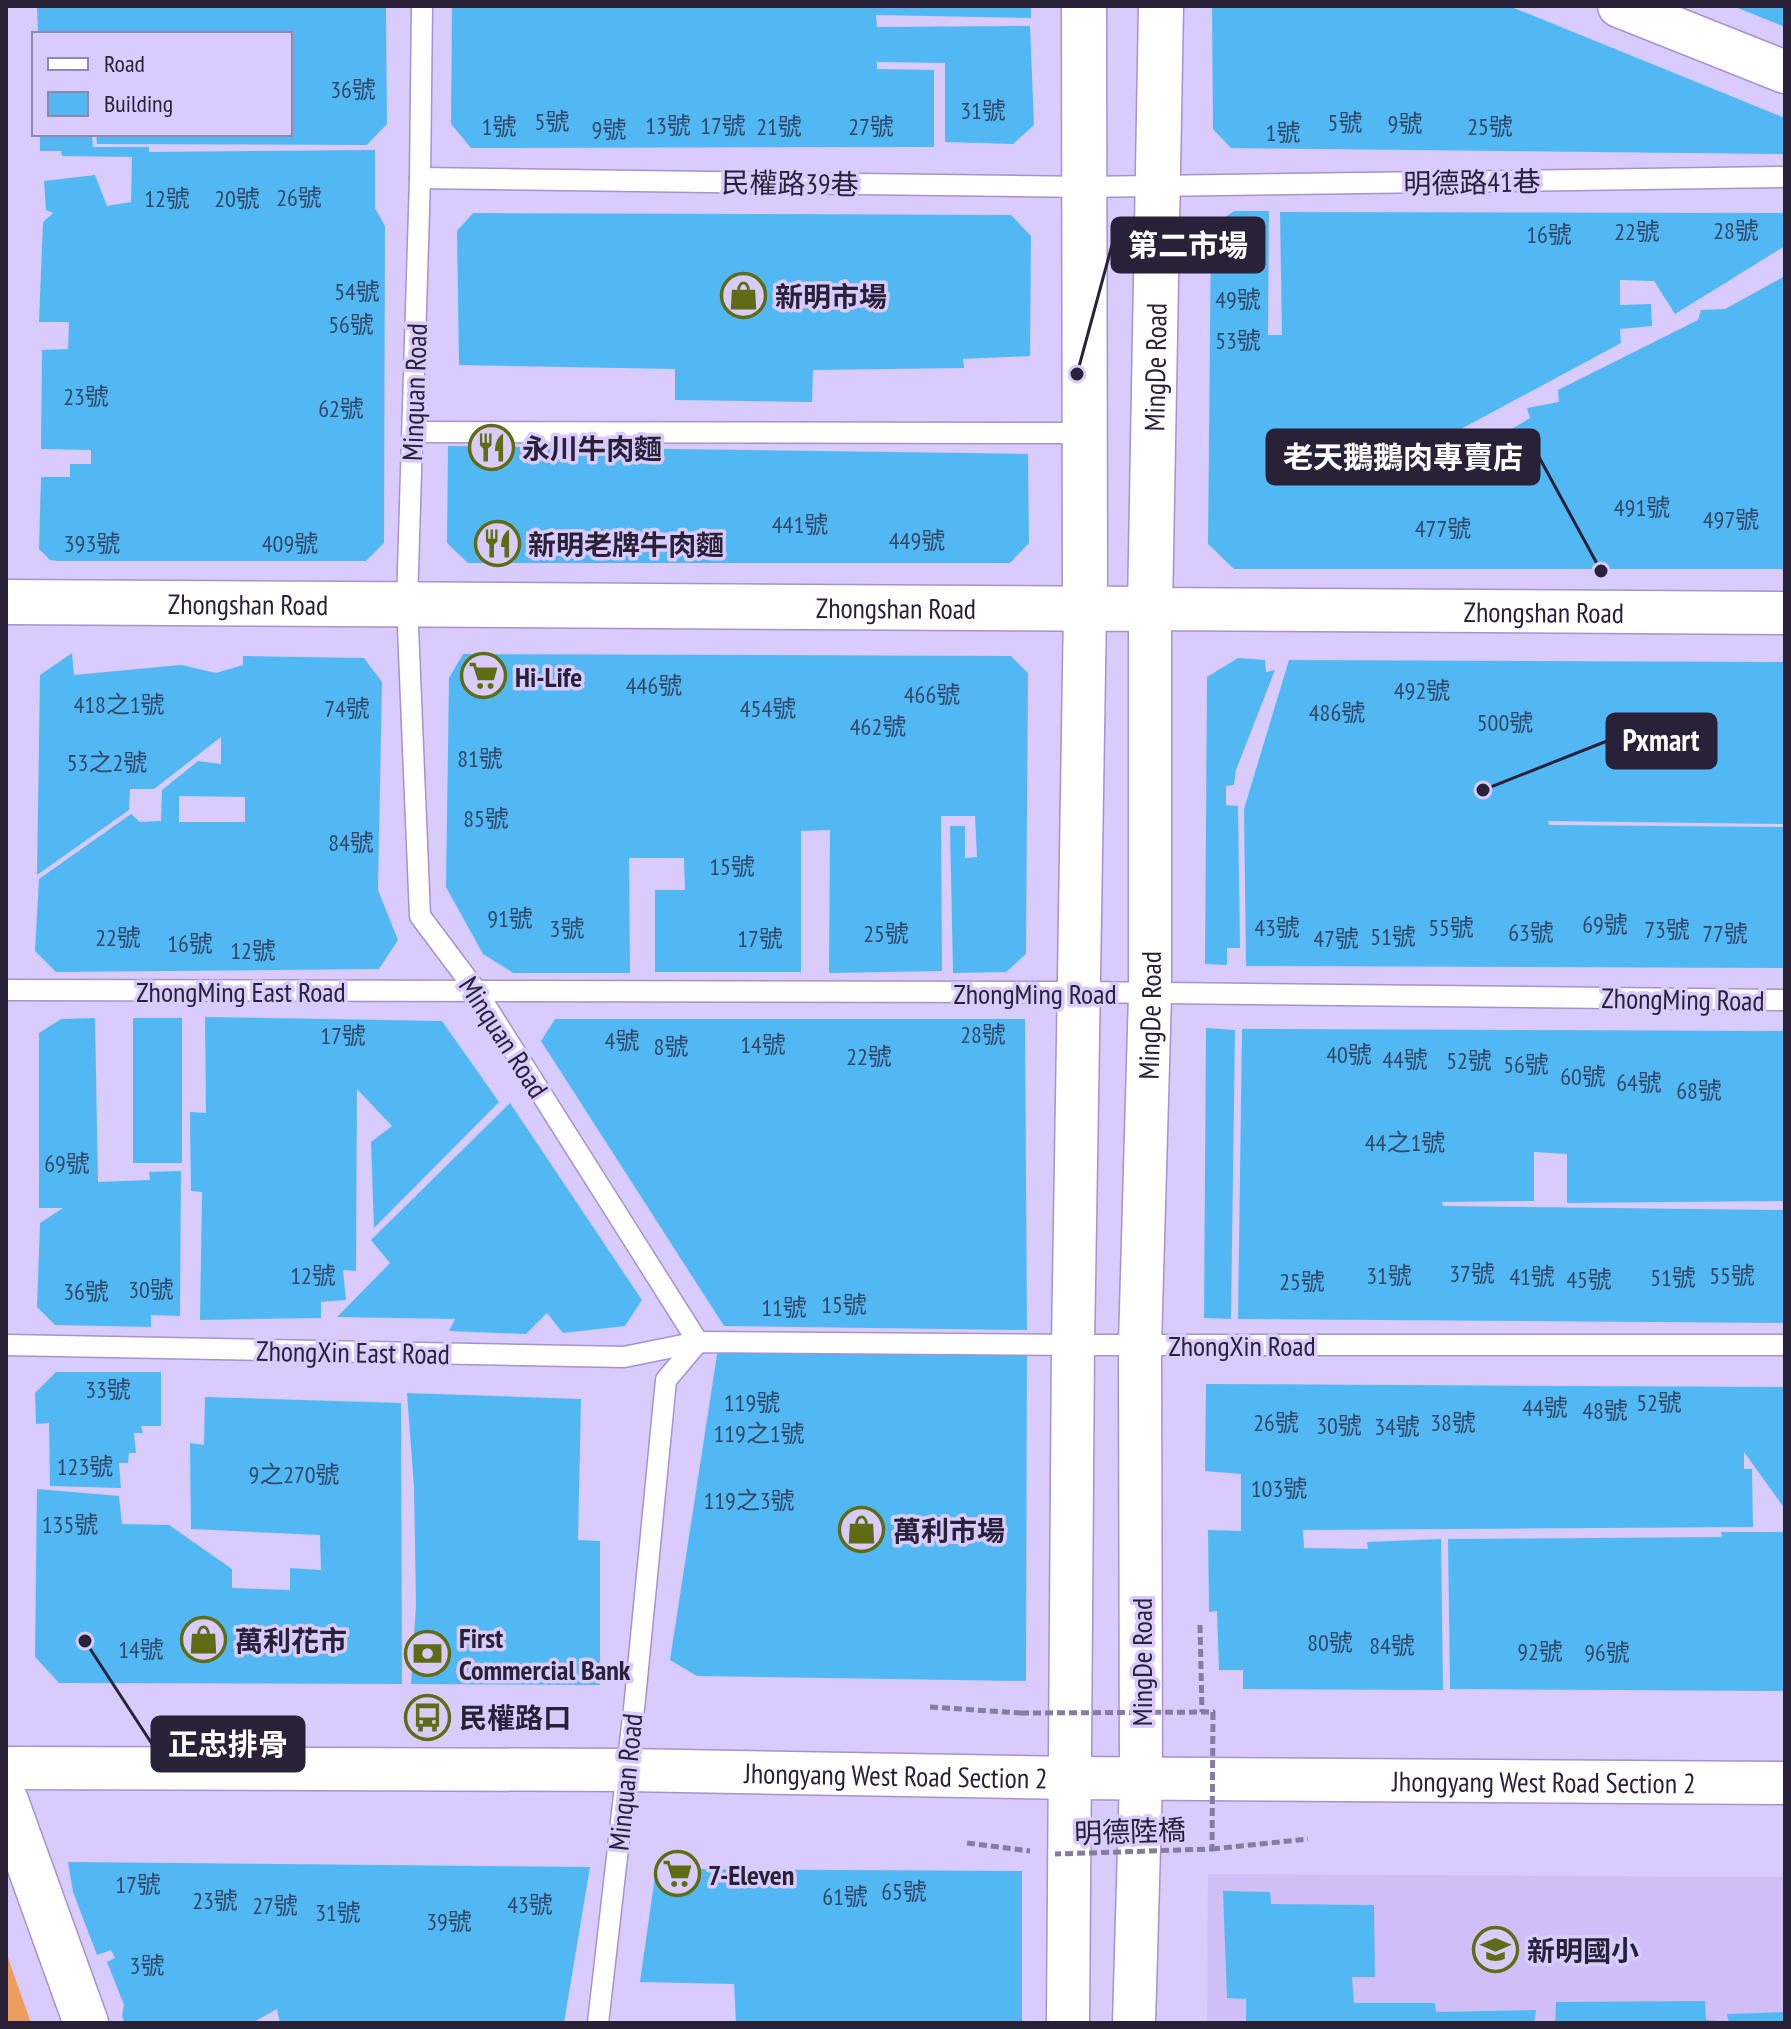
<svg xmlns="http://www.w3.org/2000/svg" width="1791" height="2029" font-family="'PT Sans Narrow','Noto Sans TC',sans-serif">
<rect width="100%" height="100%" fill="#d9cbfc"/>
<!-- built -->
<path fill="#cfbff6" d="M1208 1874 1785 1877V2023H1207Z"/>
<!-- green -->
<path fill="#ec9d5f" d="M6 1952 31 2023H6Z"/>
<!-- building -->
<g fill="#52b8f4" fill-rule="evenodd">
<path d="M37 6H386L387 124 367 145 97 144 96 134H290V34H38Z"/>
<path d="M452 6H1031V18L876 15 877 27 1030 26 1034 125 1013 144 945 142V63L877 62V69L934 70V147L471 148 451 124Z"/>
<path d="M1212 6H1509L1785 118V154L1231 148 1213 129Z"/>
<path d="M1733 6H1785V27Z"/>
<path d="M40 134H92L93 147H149V152L375 150V208L385 226 384 543 366 561H57L50 560 39 549 41 477H70V464H91V450L41 449 42 350 68 349 69 322H39L43 222 53 213 46 210 44 181 95 175 107 206 131 202 132 157 62 156 61 151H40Z"/>
<path d="M1234 211H1269L1268 335H1282L1280 212 1785 213V246L1675 314 1654 281 1620 280V305L1651 304 1652 326 1620 329 1621 343 1422 450 1425 481 1530 418 1527 408 1559 402 1558 390 1698 320 1701 310 1725 309 1785 276V569H1234L1208 544 1211 228Z"/>
<path d="M473 213 1011 215 1031 236 1030 356 963 359 964 368 813 370 812 402 675 400V369L459 365 457 231Z"/>
<path d="M448 446 1028 454 1029 543 1010 563H468L447 543Z"/>
<path d="M72 653 74 675 181 665 216 673 243 665V656L364 658 382 682 378 890 398 940 379 969 56 972 35 951 39 879 131 814 140 822 161 821 162 790 198 761 221 764V737L154 789H130L129 810 37 875 40 675ZM179 796 245 797V822H179Z"/>
<path d="M463 654 1011 656 1028 673 1026 954 1006 972 953 973 950 826H965V858L977 857 975 816H941L942 971 829 973 830 830 801 831V972H655V890H685L684 858H629L630 973H513L483 954 446 887 449 678Z"/>
<path d="M1238 658 1265 660 1266 672 1275 670 1236 770 1234 785 1226 786V805L1238 806 1240 948H1227V965L1205 964 1207 677Z"/>
<path d="M1289 660 1785 662V824L1548 821 1549 825 1785 827V968L1246 966 1244 809Z"/>
<path d="M205 1017 442 1021 499 1102 374 1228 371 1142 392 1126 357 1089 356 1271 343 1270 346 1300 321 1302V1318L200 1320 202 1192 191 1191 190 1112 206 1113Z"/>
<path d="M95 1018 98 1182 150 1180 149 1172 181 1171 180 1316 151 1315V1327L55 1325 37 1307 40 1223 63 1208H39V1033L61 1019Z"/>
<rect x="133" y="1018" width="49" height="145"/>
<path d="M555 1019H1025L1027 1330 724 1326 541 1041Z"/>
<path d="M1206 1028 1235 1030 1231 1319 1204 1318Z"/>
<path d="M1242 1029 1785 1031V1201L1567 1203V1154L1534 1152V1201L1442 1202 1443 1206 1785 1210V1323L1238 1319Z"/>
<path d="M510 1103 642 1300 625 1326 563 1333 547 1313 526 1334 449 1331 455 1319 337 1317 390 1263 371 1240Z"/>
<path d="M1027 1346 1026 1681 697 1676 670 1660 718 1348Z"/>
<path d="M56 1372H161V1426H141L143 1433H134L136 1453H129L128 1463H119L121 1488 50 1486 49 1423 36 1424 35 1393Z"/>
<path d="M1206 1384 1785 1387V1509L1744 1452V1469H1752L1753 1527 1303 1530 1304 1548 1368 1549 1367 1542 1441 1539 1443 1690 1243 1689V1670H1219L1217 1611 1209 1612 1208 1530 1241 1531V1474L1205 1471Z"/>
<path d="M407 1393 581 1399 578 1540 600 1541V1685L411 1684 416 1604 414 1487Z"/>
<path d="M205 1397 401 1403 402 1684 59 1683 35 1657 37 1489 119 1496 122 1524 169 1525 232 1569V1588L290 1590V1568L321 1570 320 1535 191 1529 190 1443 204 1445Z"/>
<path d="M1721 1532H1785V1691L1450 1689 1448 1539 1722 1537Z"/>
<path d="M68 1862 590 1867 564 2023H280L277 2009 252 2023H125L122 2016 124 2005 107 1962 115 1958 111 1950 97 1955 73 1892Z"/>
<path d="M656 1869 1022 1871V2023H736L734 1984 640 1982Z"/>
<path d="M1223 1891 1270 1892 1271 1904 1374 1905 1375 1977H1352L1354 2003H1435L1436 2012 1536 2010 1534 2023H1246V1999L1227 1998Z"/>
<path d="M1705 2001 1706 2020 1719 2021 1718 2023H1555L1556 2002Z"/>
<path d="M1785 2012V2023H1729L1727 2014Z"/>
</g>
<g fill="none" stroke-linecap="round" stroke-linejoin="round">
<defs>
<g id="service">
<path d="M422 6 420 178 407 603 420 916 477 992 698 1342 666 1380 635 1699 598 2023"/>
<path d="M420 178 1084 187 1785 177"/>
<path d="M413 432 1085 433"/>
<path d="M6 990 1078 992 1785 1000"/>
<path d="M6 1345 624 1357 698 1342 1073 1345H1785"/>
</g>
<g id="minor">
<path d="M1619 6 1785 72"/>
<path id="s1" d="M6 1768 626 1770 1071 1778 1785 1783"/>
<path d="M1068 2023 1073 1345 1085 609"/>
<path id="s2" d="M1134 2023 1141 1778 1140 1345 1150 994V609L1785 613"/>
</g>
<path id="tertiary" d="M6 1801 86 2023"/>
<g id="secondary">
<path d="M1084 6 1085 609"/>
<path id="s3" d="M6 602 1150 609 1161 6"/>
</g>
</defs>
<!-- service casing -->
<use href="#service" stroke="#a593ce" stroke-width="23"/>
<!-- minor casing -->
<use href="#minor" stroke="#a593ce" stroke-width="45"/>
<!-- tertiary casing -->
<use href="#tertiary" stroke="#a593ce" stroke-width="47"/>
<!-- secondary casing -->
<use href="#secondary" stroke="#a593ce" stroke-width="47"/>
<!-- path -->
<g stroke="#867ba0" stroke-width="5" stroke-dasharray="8 4" stroke-linecap="butt">
<path d="M1200 1625 1202 1712"/>
<path d="M930 1707 1021 1713"/>
<path d="M967 1843 1030 1851"/>
<path d="M1212 1849 1308 1839"/>
</g>
<!-- service -->
<use href="#service" stroke="#fff" stroke-width="20"/>
<!-- minor -->
<use href="#minor" stroke="#fff" stroke-width="42"/>
<!-- tertiary -->
<use href="#tertiary" stroke="#fff" stroke-width="44"/>
<!-- secondary -->
<use href="#secondary" stroke="#fff" stroke-width="44"/>
<!-- path-bridge -->
<path stroke="#867ba0" stroke-width="5" stroke-dasharray="8 4" stroke-linecap="butt" d="M1021 1713 1213 1712 1212 1849 1055 1854"/>
</g>
<!-- icons -->
<defs>
<symbol id="shop-ring" viewBox="-11 -11 22 22"><circle r="9.5" fill="#d9cbfc" stroke="#5f6c14" stroke-width="1.5"/><path d="M-5-2.5h2.3a2.7 3.5 0 0 1 5.4 0H5L5.5 6h-11ZM-1.5-2.5h3a1.5 2.3 0 0 0-3 0Z" fill="#5f6c14"/></symbol>
<symbol id="restaurant-ring" viewBox="-11 -11 22 22"><circle r="9.5" fill="#d9cbfc" stroke="#5f6c14" stroke-width="1.5"/><path d="M-5-6h1v4h1v-4h1v4h1v-4h1v5L-1.5 .5V6h-2V.5L-5-1ZM5-6V6H3V1.5H1.5Q1.5-4 5-6Z" fill="#5f6c14"/></symbol>
<symbol id="supermarket-ring" viewBox="-11 -11 22 22"><circle r="9.5" fill="#d9cbfc" stroke="#5f6c14" stroke-width="1.5"/><path d="M-6-5.5h2.5l.6 2H6L4.5 2H-2.5L-4.4-4H-6ZM-1.5 3.2a1.3 1.3 0 1 0 .1 0ZM3 3.2a1.3 1.3 0 1 0 .1 0Z" fill="#5f6c14"/></symbol>
<symbol id="bank-ring" viewBox="-11 -11 22 22"><circle r="9.5" fill="#d9cbfc" stroke="#5f6c14" stroke-width="1.5"/><path d="M-6-4H6V4H-6ZM0-2.3a2.3 2.3 0 1 0 0 4.6a2.3 2.3 0 1 0 0-4.6Z" fill="#5f6c14"/></symbol>
<symbol id="bus-ring" viewBox="-11 -11 22 22"><circle r="9.5" fill="#d9cbfc" stroke="#5f6c14" stroke-width="1.5"/><path d="M-5-6H5V4H4V6H2V4H-2V6H-4V4H-5ZM-3.5-4V0h7V-4ZM-3.5 1.2v1.5H-2V1.2ZM2 1.2v1.5H3.5V1.2Z" fill="#5f6c14"/></symbol>
<symbol id="school-ring" viewBox="-11 -11 22 22"><circle r="9.5" fill="#d9cbfc" stroke="#5f6c14" stroke-width="1.5"/><path d="M0-5L7-2L0 1L-7-2ZM-4 1L0 2.5L4 1V4Q0 6-4 4Z" fill="#5f6c14"/></symbol>
</defs>
<g fill-rule="evenodd">
<use href="#shop-ring" x="718" y="270" width="51" height="51"/>
<use href="#restaurant-ring" x="466" y="422" width="51" height="51"/>
<use href="#restaurant-ring" x="472" y="518" width="51" height="51"/>
<use href="#supermarket-ring" x="458" y="650" width="51" height="51"/>
<use href="#shop-ring" x="836" y="1504" width="51" height="51"/>
<use href="#shop-ring" x="178" y="1614" width="51" height="51"/>
<use href="#bank-ring" x="402" y="1628" width="51" height="51"/>
<use href="#bus-ring" x="402" y="1692" width="51" height="51"/>
<use href="#supermarket-ring" x="652" y="1848" width="51" height="51"/>
<use href="#school-ring" x="1470" y="1924" width="51" height="51"/>
</g>
<g text-anchor="middle" dominant-baseline="central" stroke-width="7" stroke-linejoin="round" paint-order="stroke">
<!-- number labels -->
<g font-size="24" fill="#324767">
<text x="353" y="89">36號</text>
<text x="983" y="110">31號</text>
<text x="552" y="121">5號</text>
<text x="1345" y="122">5號</text>
<text x="1405" y="123">9號</text>
<text x="668" y="125">13號</text>
<text x="723" y="125">17號</text>
<text x="499" y="126">1號</text>
<text x="779" y="126">21號</text>
<text x="871" y="126">27號</text>
<text x="1490" y="126">25號</text>
<text x="609" y="129">9號</text>
<text x="1283" y="132">1號</text>
<text x="299" y="197">26號</text>
<text x="167" y="198">12號</text>
<text x="237" y="198">20號</text>
<text x="1736" y="230">28號</text>
<text x="1637" y="231">22號</text>
<text x="1549" y="234">16號</text>
<text x="357" y="291">54號</text>
<text x="1238" y="299">49號</text>
<text x="351" y="324">56號</text>
<text x="1238" y="340">53號</text>
<text x="86" y="396">23號</text>
<text x="341" y="408">62號</text>
<text x="1642" y="507">491號</text>
<text x="1731" y="519">497號</text>
<text x="800" y="524">441號</text>
<text x="1443" y="528">477號</text>
<text x="917" y="540">449號</text>
<text x="92" y="543">393號</text>
<text x="290" y="543">409號</text>
<text x="654" y="685">446號</text>
<text x="1422" y="690">492號</text>
<text x="932" y="694">466號</text>
<text x="119" y="704">418之1號</text>
<text x="347" y="708">74號</text>
<text x="768" y="708">454號</text>
<text x="1337" y="712">486號</text>
<text x="1505" y="722">500號</text>
<text x="878" y="726">462號</text>
<text x="480" y="758">81號</text>
<text x="107" y="762">53之2號</text>
<text x="486" y="818">85號</text>
<text x="351" y="842">84號</text>
<text x="732" y="866">15號</text>
<text x="510" y="918">91號</text>
<text x="1605" y="924">69號</text>
<text x="1277" y="927">43號</text>
<text x="1451" y="927">55號</text>
<text x="567" y="928">3號</text>
<text x="1667" y="929">73號</text>
<text x="1531" y="932">63號</text>
<text x="886" y="933">25號</text>
<text x="1725" y="933">77號</text>
<text x="1393" y="936">51號</text>
<text x="118" y="937">22號</text>
<text x="760" y="938">17號</text>
<text x="1336" y="938">47號</text>
<text x="190" y="943">16號</text>
<text x="253" y="950">12號</text>
<text x="983" y="1034">28號</text>
<text x="343" y="1035">17號</text>
<text x="622" y="1040">4號</text>
<text x="763" y="1044">14號</text>
<text x="671" y="1046">8號</text>
<text x="1349" y="1054">40號</text>
<text x="869" y="1056">22號</text>
<text x="1405" y="1059">44號</text>
<text x="1469" y="1060">52號</text>
<text x="1526" y="1064">56號</text>
<text x="1583" y="1076">60號</text>
<text x="1639" y="1082">64號</text>
<text x="1699" y="1090">68號</text>
<text x="1405" y="1142">44之1號</text>
<text x="67" y="1163">69號</text>
<text x="1472" y="1273">37號</text>
<text x="313" y="1275">12號</text>
<text x="1389" y="1275">31號</text>
<text x="1732" y="1275">55號</text>
<text x="1532" y="1276">41號</text>
<text x="1673" y="1277">51號</text>
<text x="1589" y="1279">45號</text>
<text x="1302" y="1281">25號</text>
<text x="151" y="1289">30號</text>
<text x="86" y="1291">36號</text>
<text x="844" y="1304">15號</text>
<text x="784" y="1307">11號</text>
<text x="108" y="1389">33號</text>
<text x="752" y="1402">119號</text>
<text x="1659" y="1402">52號</text>
<text x="1545" y="1407">44號</text>
<text x="1605" y="1410">48號</text>
<text x="1276" y="1422">26號</text>
<text x="1453" y="1422">38號</text>
<text x="1339" y="1425">30號</text>
<text x="1397" y="1426">34號</text>
<text x="759" y="1433">119之1號</text>
<text x="85" y="1466">123號</text>
<text x="294" y="1474">9之270號</text>
<text x="1279" y="1488">103號</text>
<text x="749" y="1500">119之3號</text>
<text x="70" y="1524">135號</text>
<text x="1330" y="1642">80號</text>
<text x="1392" y="1645">84號</text>
<text x="141" y="1649">14號</text>
<text x="1540" y="1651">92號</text>
<text x="1607" y="1652">96號</text>
<text x="138" y="1884">17號</text>
<text x="904" y="1891">65號</text>
<text x="845" y="1896">61號</text>
<text x="215" y="1900">23號</text>
<text x="530" y="1904">43號</text>
<text x="275" y="1905">27號</text>
<text x="338" y="1912">31號</text>
<text x="449" y="1921">39號</text>
<text x="147" y="1965">3號</text>
</g>
<!-- street labels -->
<g font-size="28" fill="#282138" stroke="#d9cbfc">
<text transform="translate(1472 182) rotate(-1)">明德路41巷</text>
<text transform="translate(790 183) rotate(1)">民權路39巷</text>
<text stroke="none"><textPath href="#s3" startOffset="1386">MingDe Road</textPath></text>
<text transform="translate(414 392) rotate(-88)">Minquan Road</text>
<text stroke="none"><textPath href="#s3" startOffset="242">Zhongshan Road</textPath></text>
<text stroke="none"><textPath href="#s3" startOffset="890">Zhongshan Road</textPath></text>
<text stroke="none"><textPath href="#s2" startOffset="1808">Zhongshan Road</textPath></text>
<text x="241" y="991">ZhongMing East Road</text>
<text x="1035" y="993">ZhongMing Road</text>
<text transform="translate(1683 999) rotate(1)">ZhongMing Road</text>
<text stroke="none"><textPath href="#s2" startOffset="1008">MingDe Road</textPath></text>
<text transform="translate(504 1037) rotate(57)">Minquan Road</text>
<text x="1242" y="1345">ZhongXin Road</text>
<text transform="translate(353 1352) rotate(1)">ZhongXin East Road</text>
<text transform="translate(1141 1662) rotate(-90)">MingDe Road</text>
<text stroke="none"><textPath href="#s1" startOffset="890">Jhongyang West Road Section 2</textPath></text>
<text stroke="none"><textPath href="#s1" startOffset="1538">Jhongyang West Road Section 2</textPath></text>
<text transform="translate(625 1782) rotate(-84)">Minquan Road</text>
<text transform="translate(1130 1831) rotate(-2)">明德陸橋</text>
</g>
<!-- poi labels -->
<g font-size="28" font-weight="bold" fill="#282138" stroke="#d9cbfc" text-anchor="start">
<text x="775" y="296">新明市場</text>
<text x="522" y="448">永川牛肉麵</text>
<text x="528" y="544">新明老牌牛肉麵</text>
<text x="515" y="676">Hi-Life</text>
<text x="893" y="1530">萬利市場</text>
<text x="459" y="1637">First<tspan x="459" dy="32">Commercial Bank</tspan></text>
<text x="235" y="1640">萬利花市</text>
<text x="459" y="1717">民權路口</text>
<text x="708" y="1874">7-Eleven</text>
<text x="1527" y="1950">新明國小</text>
</g>
</g>
<!-- callouts -->
<path fill="none" stroke="#282138" stroke-width="3" d="M1077 374L1112 245M1601 571L1539 457M1483 790L1607 741M85 1641L152 1744"/>
<g fill="#282138" stroke="#d9cbfc" stroke-width="3">
<circle cx="1077" cy="374" r="8"/>
<circle cx="1601" cy="571" r="8"/>
<circle cx="1483" cy="790" r="8"/>
<circle cx="85" cy="1641" r="8"/>
</g>
<g fill="#282138" stroke="#282138" stroke-width="3">
<rect x="1112" y="218" width="152" height="54" rx="8"/>
<rect x="1267" y="430" width="272" height="54" rx="8"/>
<rect x="1607" y="714" width="109" height="54" rx="8"/>
<rect x="152" y="1717" width="152" height="54" rx="8"/>
</g>
<g font-size="30" text-anchor="middle" font-weight="bold" fill="#fff">
<text x="1188" y="256">第二市場</text>
<text x="1403" y="468">老天鵝鵝肉專賣店</text>
<text x="1661" y="751">Pxmart</text>
<text x="228" y="1755">正忠排骨</text>
</g>
<!-- border -->
<rect width="1791" height="2029" fill="none" stroke="#282138" stroke-width="16"/>
<!-- legend -->
<rect x="32" y="32" width="260" height="104" fill="#d9cbfc" stroke="#9287ae" stroke-width="2"/>
<rect x="48" y="58" width="40" height="12" fill="#ffffff" stroke="#9287ae" stroke-width="2"/>
<text x="104" y="72" font-size="24" fill="#282138">Road</text>
<rect x="48" y="92" width="40" height="24" fill="#52b8f4" stroke="#9287ae" stroke-width="2"/>
<text x="104" y="112" font-size="24" fill="#282138">Building</text>
</svg>
